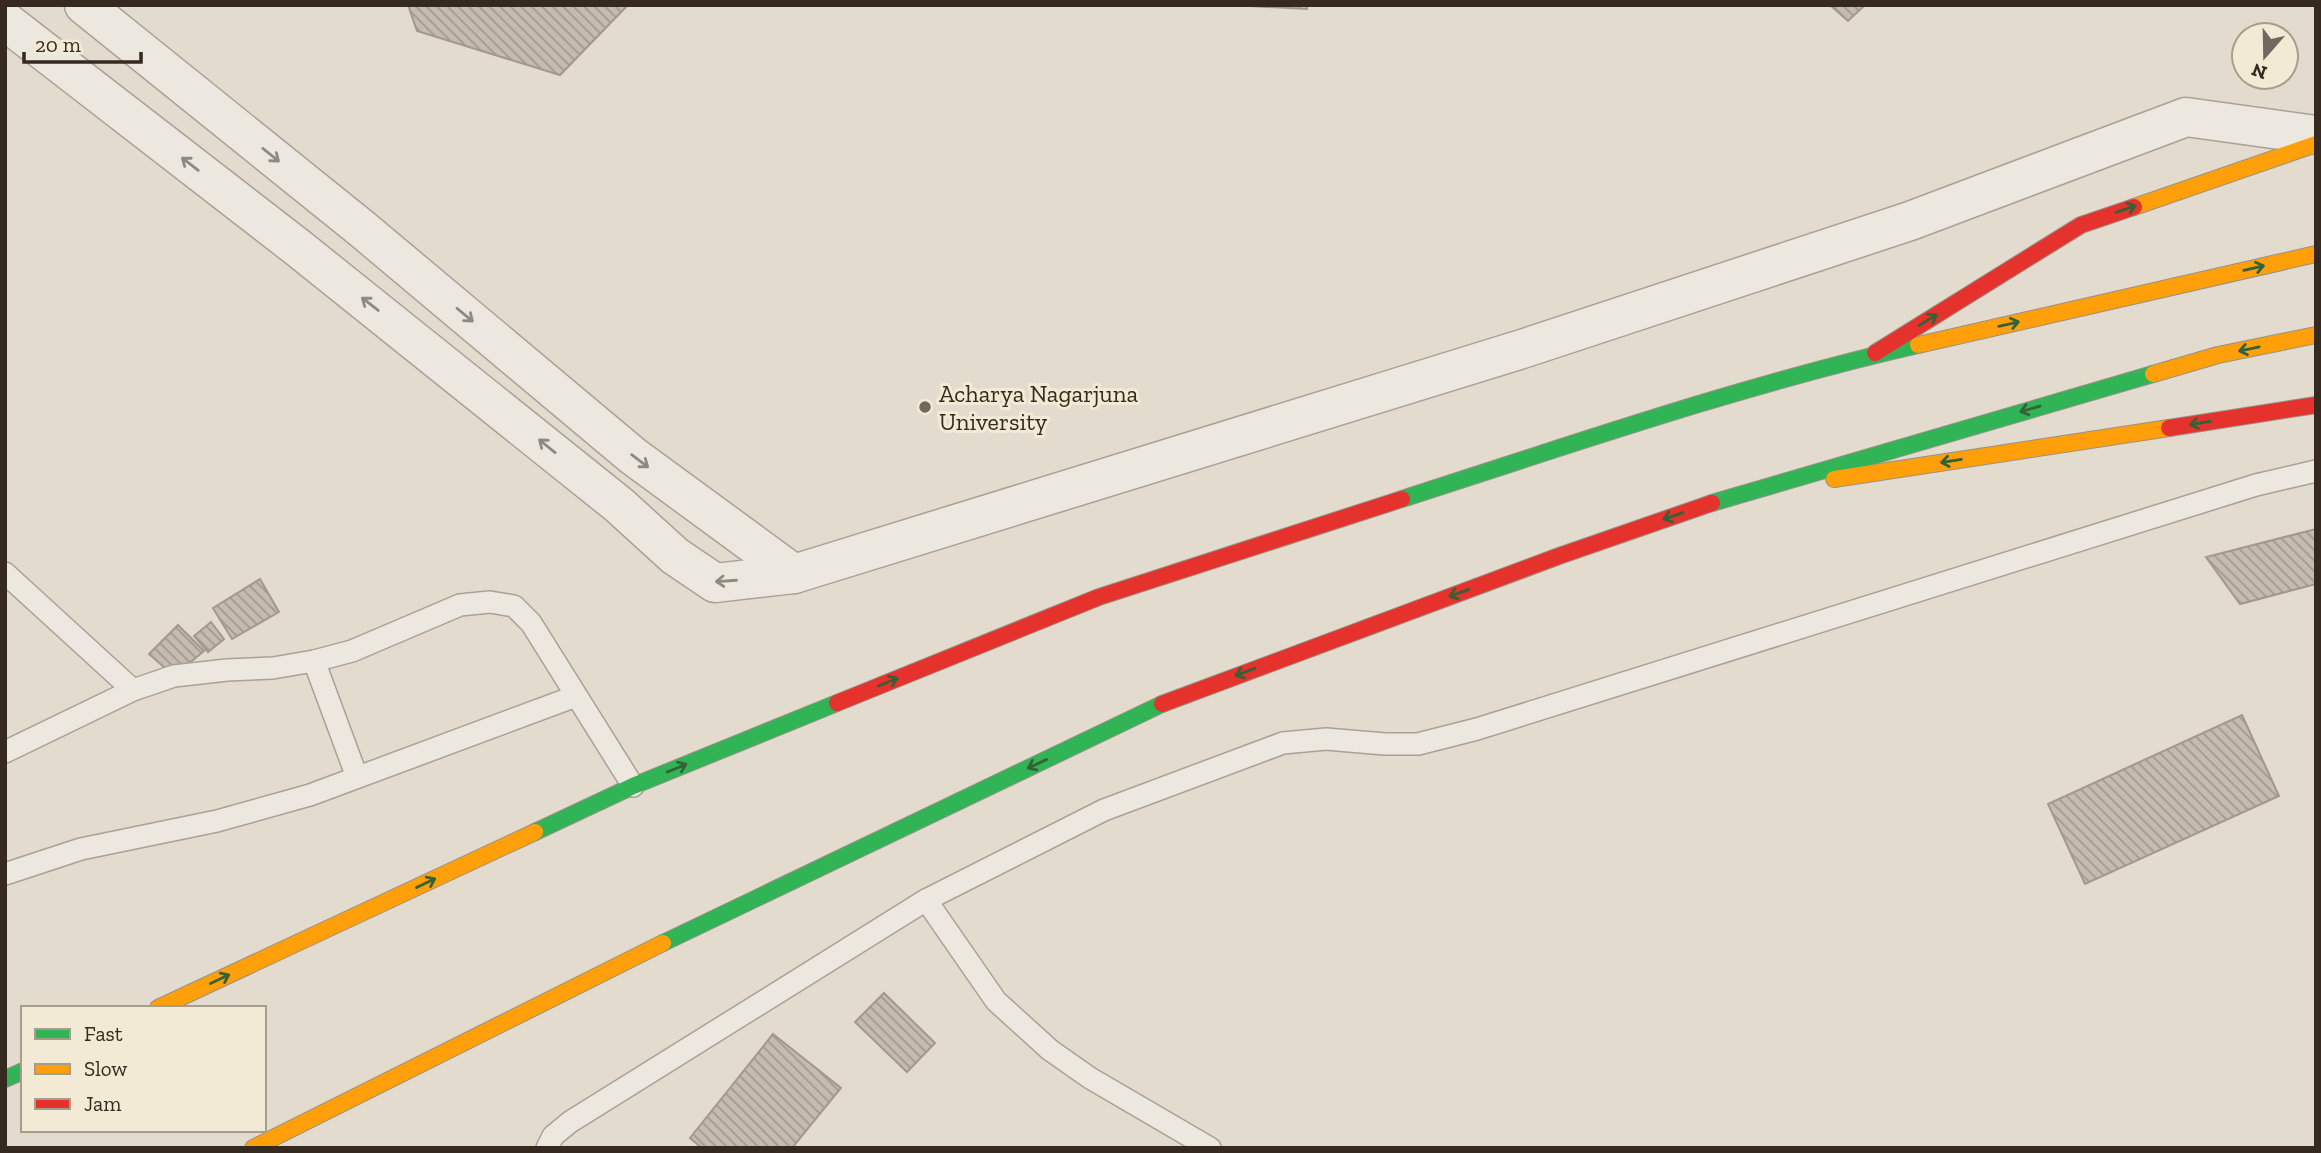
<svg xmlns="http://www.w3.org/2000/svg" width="2321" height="1153" font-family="'Zilla Slab',serif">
<defs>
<pattern id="building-back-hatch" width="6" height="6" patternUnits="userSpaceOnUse" patternTransform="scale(1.75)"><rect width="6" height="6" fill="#c6bbaf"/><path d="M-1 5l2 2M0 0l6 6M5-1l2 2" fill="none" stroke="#a2988e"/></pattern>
</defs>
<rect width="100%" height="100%" fill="#e3dcce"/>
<!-- building -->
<g fill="url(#building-back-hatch)" stroke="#a3988d" stroke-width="2">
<path d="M408 5H628L560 75 417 31Z"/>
<path d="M1230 5H1307V9Z"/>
<path d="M1830 5H1865L1848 21Z"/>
<path d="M2316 529V584L2240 604 2206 557Z"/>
<path d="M260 579 279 612 232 639 213 608Z"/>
<path d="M211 622 224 639 208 652 194 636Z"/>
<path d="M178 625 204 651 174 676 149 654Z"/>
<path d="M2242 715 2279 796 2085 884 2048 804Z"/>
<path d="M884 993 935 1043 907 1072 855 1022Z"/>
<path d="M773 1034 841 1088 792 1148H702L690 1138Z"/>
</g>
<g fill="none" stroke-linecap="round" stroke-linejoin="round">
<defs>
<g id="lane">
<path d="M5 573 133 690"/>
<path d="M314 661 357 777"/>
<path d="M5 752 133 690 174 676 227 670 273 668 314 661 352 651 460 605 490 602 514 606 531 623 633 786"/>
<path d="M5 874 81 849 217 821 310 795 576 696"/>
<path d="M926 900 996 1001 1050 1050 1090 1078 1210 1148"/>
<path d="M547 1148 553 1136 570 1122 926 900 1104 810 1283 743 1326 739 1385 744H1418L1477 729 2256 485 2316 471"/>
</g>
<g id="street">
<path d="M84 5 361 228 633 456 794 574"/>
<path d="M5 21 297 247 619 505 675 556 715 583 794 574 1522 349 1910 221 2186 117 2316 135"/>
</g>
<g id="fast">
<path d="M1402 499C1573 444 1743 385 1918 345"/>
<path d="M1712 503 2153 374"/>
<path d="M535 832 633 786 837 703"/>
<path d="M663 943 1162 704"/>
<path d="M5 1079 23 1071"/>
</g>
<g id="slow">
<path d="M2134 207 2316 144"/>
<path d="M1918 345 2316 254"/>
<path d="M2153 374 2218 355 2316 335"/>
<path d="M1834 479 2169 428"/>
<path d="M158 1008 535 832"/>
<path d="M253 1148 663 943"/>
</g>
<g id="jam">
<path d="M1875 353 2081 225 2134 207"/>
<path d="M2169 428 2316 405"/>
<path d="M837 703 1099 597 1402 499"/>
<path d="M1162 704 1559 556 1712 503"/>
</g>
</defs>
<!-- lane casing -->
<use href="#lane" stroke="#a8a197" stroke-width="24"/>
<!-- street casing -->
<use href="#street" stroke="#a8a197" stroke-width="41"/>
<!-- fast casing -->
<use href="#fast" stroke="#989187" stroke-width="18"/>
<!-- slow casing -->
<use href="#slow" stroke="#989187" stroke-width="18"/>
<!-- jam casing -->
<use href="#jam" stroke="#989187" stroke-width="18"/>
<!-- lane -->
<use href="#lane" stroke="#ece7df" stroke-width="21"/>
<!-- street -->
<use href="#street" stroke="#ece7df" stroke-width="38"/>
<!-- fast -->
<use href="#fast" stroke="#30b455" stroke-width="16"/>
<!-- slow -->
<use href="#slow" stroke="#ff9f0a" stroke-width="16"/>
<!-- jam -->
<use href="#jam" stroke="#e5322d" stroke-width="16"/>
</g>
<!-- one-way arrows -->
<defs><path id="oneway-shaft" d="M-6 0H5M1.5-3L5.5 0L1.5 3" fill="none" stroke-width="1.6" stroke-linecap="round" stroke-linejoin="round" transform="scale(1.75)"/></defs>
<g stroke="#918880">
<use href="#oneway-shaft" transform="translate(271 155) rotate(39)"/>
<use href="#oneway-shaft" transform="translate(190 164) rotate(-142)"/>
<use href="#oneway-shaft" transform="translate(370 304) rotate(-142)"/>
<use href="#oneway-shaft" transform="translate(465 315) rotate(40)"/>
<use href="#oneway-shaft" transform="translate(547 446) rotate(-141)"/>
<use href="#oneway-shaft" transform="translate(640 461) rotate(37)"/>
<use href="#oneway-shaft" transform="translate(726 581) rotate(176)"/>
</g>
<g stroke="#346135">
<use href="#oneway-shaft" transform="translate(2126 209) rotate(-19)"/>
<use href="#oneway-shaft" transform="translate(2254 268) rotate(-13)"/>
<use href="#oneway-shaft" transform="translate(1928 320) rotate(-32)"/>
<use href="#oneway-shaft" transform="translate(2009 324) rotate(-13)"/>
<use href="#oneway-shaft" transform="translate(2249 349) rotate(168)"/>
<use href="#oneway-shaft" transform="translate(2030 409) rotate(164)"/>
<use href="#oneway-shaft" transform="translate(2200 423) rotate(171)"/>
<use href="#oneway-shaft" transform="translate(1951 461) rotate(171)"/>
<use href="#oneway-shaft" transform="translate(1673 516) rotate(161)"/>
<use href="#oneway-shaft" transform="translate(1459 593) rotate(160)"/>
<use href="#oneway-shaft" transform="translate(1245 672) rotate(160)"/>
<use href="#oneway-shaft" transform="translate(888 682) rotate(-22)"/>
<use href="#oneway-shaft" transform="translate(1037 764) rotate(155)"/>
<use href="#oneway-shaft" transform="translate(677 768) rotate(-22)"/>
<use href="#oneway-shaft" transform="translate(426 883) rotate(-25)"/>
<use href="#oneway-shaft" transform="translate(220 979) rotate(-25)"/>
</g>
<!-- markers -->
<circle fill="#73685d" stroke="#f3ead5" stroke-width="2.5" cx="925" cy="407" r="7"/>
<g text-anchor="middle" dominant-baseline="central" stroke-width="6" stroke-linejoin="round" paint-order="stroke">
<!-- poi labels -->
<g font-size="24" fill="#362a20" stroke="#f3ead5" text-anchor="start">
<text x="939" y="393">Acharya Nagarjuna<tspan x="939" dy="28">University</tspan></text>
</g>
</g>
<!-- border -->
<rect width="2321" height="1153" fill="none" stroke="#362a20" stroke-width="14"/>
<!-- legend -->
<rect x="21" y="1006" width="245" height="126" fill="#f3ead5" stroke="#a79d8d" stroke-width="2"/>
<rect x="35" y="1029" width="35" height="10" fill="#30b455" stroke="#a79d8d" stroke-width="2"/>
<text x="84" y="1041" font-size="21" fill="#362a20">Fast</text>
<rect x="35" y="1064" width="35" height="10" fill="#ff9f0a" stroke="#a79d8d" stroke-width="2"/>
<text x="84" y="1076" font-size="21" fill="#362a20">Slow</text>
<rect x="35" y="1099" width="35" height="10" fill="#e5322d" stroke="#a79d8d" stroke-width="2"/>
<text x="84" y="1111" font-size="21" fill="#362a20">Jam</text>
<!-- north arrow -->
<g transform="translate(2265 56) rotate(200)"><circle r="33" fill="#f3ead5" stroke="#a79d8d" stroke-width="2"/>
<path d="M0-5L12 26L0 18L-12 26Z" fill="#73685d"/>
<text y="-10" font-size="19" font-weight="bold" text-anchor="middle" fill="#362a20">N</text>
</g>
<!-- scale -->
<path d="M24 52v10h117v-10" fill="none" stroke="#362a20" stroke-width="3.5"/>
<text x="35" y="52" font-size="21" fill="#362a20" stroke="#f3ead5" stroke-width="5" paint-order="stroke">20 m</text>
</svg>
